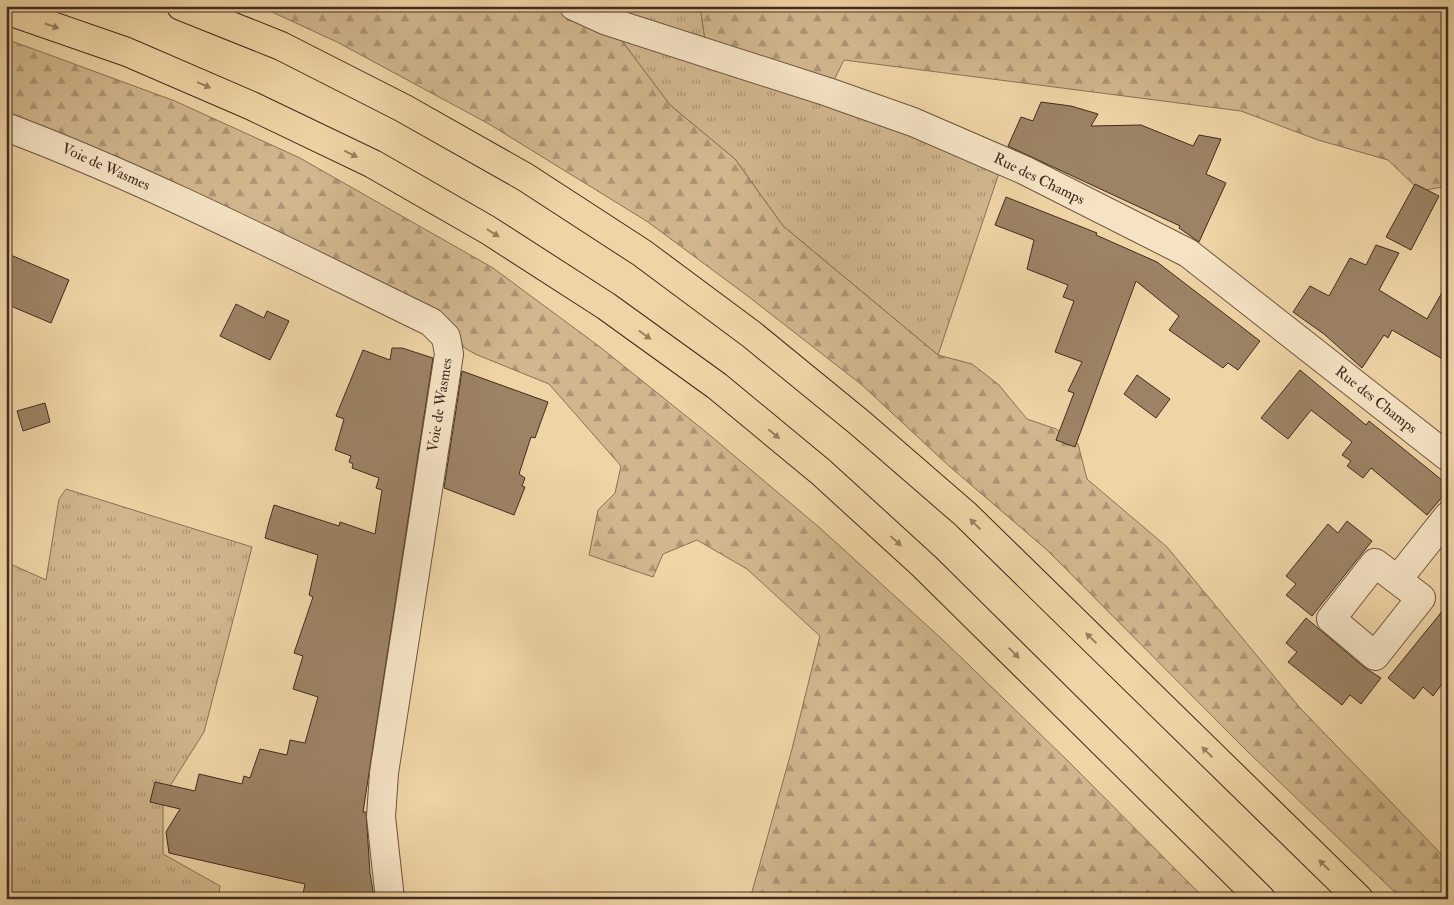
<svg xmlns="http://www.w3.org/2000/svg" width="1454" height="905" font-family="'IM FELL Double Pica',serif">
<defs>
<pattern id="grass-tufts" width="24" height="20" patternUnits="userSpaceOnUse" patternTransform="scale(1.25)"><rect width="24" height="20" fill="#d2b78e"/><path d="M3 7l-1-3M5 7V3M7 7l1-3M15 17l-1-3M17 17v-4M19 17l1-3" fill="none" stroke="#ac9574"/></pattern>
<pattern id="forest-firs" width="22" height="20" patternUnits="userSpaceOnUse" patternTransform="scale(1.25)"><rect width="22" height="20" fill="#d2b78e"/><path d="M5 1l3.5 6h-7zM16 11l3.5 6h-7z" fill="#ac9574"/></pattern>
</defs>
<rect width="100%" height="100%" fill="#efd4a5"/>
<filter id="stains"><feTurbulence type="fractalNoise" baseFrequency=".004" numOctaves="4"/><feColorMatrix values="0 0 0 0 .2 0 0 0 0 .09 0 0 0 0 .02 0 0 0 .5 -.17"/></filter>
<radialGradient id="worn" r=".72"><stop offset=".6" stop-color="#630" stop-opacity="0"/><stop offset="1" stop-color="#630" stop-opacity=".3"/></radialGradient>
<!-- grass -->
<g fill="url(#grass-tufts)" stroke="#8a7157">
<path d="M611 6H700L707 53 1003 161 938 355 783 226 735 159 670 105 607 21Z"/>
<path d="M66 489 252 547 204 732 163 797V854L220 886 218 899H6V562L46 580 59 499Z"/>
</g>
<!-- forest -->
<g fill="url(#forest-firs)" stroke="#8a7157">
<path d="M259 6H574L607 21 670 105 735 159 783 226 938 355 972 364 999 385 1027 419 1056 429 1078 444 1087 479 1167 547 1301 709 1448 861V899H1402L1248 752 1047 550 949 466 862 385 749 297 648 222 489 124 337 42Z"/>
<path d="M700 6H1448V186L1420 191 1388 160 1318 140 1241 111 844 60 828 92 707 53Z"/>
<path d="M6 39 175 101 300 158 493 268 600 347 706 432 820 528 944 641 1068 761 1205 899H750L792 749 820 636 747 569 697 540 663 554 653 577 589 555 598 510 615 493 621 466 549 384 475 354 446 337 6 127Z"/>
</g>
<!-- building -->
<g fill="#9c8365" stroke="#422b20">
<path d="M1041 102 1071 106 1098 114 1091 126 1141 125 1193 146 1199 135 1221 139 1206 174 1226 183 1199 242 1179 228 1180 226 1008 146 1021 117 1033 121Z"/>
<path d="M1415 184 1439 196 1411 250 1386 237Z"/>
<path d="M1006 197 1097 233 1096 235 1157 262 1260 341 1238 370 1228 363 1223 368 1169 330 1179 316 1136 281 1075 447 1056 440 1074 393 1068 391 1082 362 1055 352 1074 301 1063 297 1068 285 1027 269 1034 240 995 225Z"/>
<path d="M1376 245 1399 253 1379 290 1427 319 1448 282V362L1392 330 1388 338 1384 335 1362 368 1324 334 1293 312 1310 286 1329 296 1350 258 1366 265Z"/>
<path d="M6 253 69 280 51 323 6 304Z"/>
<path d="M236 304 264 318 267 311 289 321 270 360 220 336Z"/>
<path d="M392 348H402L433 358 363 812H366L370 873 373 891 372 899H302L305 884 169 853 166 832 180 809 150 802 155 782 195 791 199 774 242 784 244 776 250 778 260 749 287 755 290 740 305 743 318 697 293 689 303 656 294 653 313 597 309 595 318 555 265 538 269 522 274 505 339 526 340 522 375 534 382 490 376 488 379 478 352 468 353 464 349 462 351 456 335 450 344 419 336 416 363 350 390 360Z"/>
<path d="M1300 370 1366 425 1369 421 1448 485V490L1427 515 1371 468 1363 478 1347 466 1351 461 1342 455 1352 442 1311 410 1288 439 1261 418Z"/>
<path d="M462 371 548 402 535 438 531 437 519 474 525 478 522 486 525 487 514 515 444 488Z"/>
<path d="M1137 375 1170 399 1156 418 1124 394Z"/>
<path d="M45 403 50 422 23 431 17 411Z"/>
<path d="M1347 521 1372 541 1312 616 1286 595 1296 584 1286 576 1328 524 1338 533Z"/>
<path d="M1448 604V676L1433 696 1423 687 1414 699 1388 678Z"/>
<path d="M1306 618 1365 668 1381 678 1361 704 1350 695 1342 705 1288 662 1297 652 1286 643Z"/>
</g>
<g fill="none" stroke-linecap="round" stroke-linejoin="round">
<defs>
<g id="minor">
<path d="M574 6 607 21 828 92 913 122 1024 170 1188 253 1448 457"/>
<path d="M6 127C152 182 291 254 431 322L446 337 449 354 384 773 381 817 390 899"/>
<path d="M1375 563 1421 598 1375 656 1331 619Z"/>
<path d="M1398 579 1448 516"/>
</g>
<g id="highway">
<path d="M181 6 281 46 403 108 525 177 642 253 751 334 860 423 965 514 1359 899"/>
<path d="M6 10 127 52 252 106 373 164 488 230 606 306 717 386 821 472 924 566 1261 899"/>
</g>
</defs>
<!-- minor casing -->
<use href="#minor" stroke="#6d5541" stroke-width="30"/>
<!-- highway casing -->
<use href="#highway" stroke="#422b20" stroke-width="30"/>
<!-- minor -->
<use href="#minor" stroke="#f5e3c4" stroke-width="28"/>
<!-- highway -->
<use href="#highway" stroke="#efd4a5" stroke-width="28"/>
</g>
<!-- one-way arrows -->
<defs><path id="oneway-solid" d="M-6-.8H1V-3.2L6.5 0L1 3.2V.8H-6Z" transform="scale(1.25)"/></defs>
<g fill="#988062">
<use href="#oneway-solid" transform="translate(52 26) rotate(19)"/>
<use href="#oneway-solid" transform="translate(204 85) rotate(23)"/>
<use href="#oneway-solid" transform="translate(351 154) rotate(26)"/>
<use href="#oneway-solid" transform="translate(493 233) rotate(32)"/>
<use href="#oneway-solid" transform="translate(645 335) rotate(36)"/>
<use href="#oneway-solid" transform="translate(774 434) rotate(40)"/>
<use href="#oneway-solid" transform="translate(975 524) rotate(-136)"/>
<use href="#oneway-solid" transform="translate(896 541) rotate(42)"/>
<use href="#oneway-solid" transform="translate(1091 638) rotate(-136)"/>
<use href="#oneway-solid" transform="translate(1014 653) rotate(44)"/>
<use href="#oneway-solid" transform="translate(1207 752) rotate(-136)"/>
<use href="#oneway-solid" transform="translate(1324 865) rotate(-136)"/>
</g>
<g text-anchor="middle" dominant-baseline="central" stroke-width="4.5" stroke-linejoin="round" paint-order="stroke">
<!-- street labels -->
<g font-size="15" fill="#422b20" stroke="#f5e3c4">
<text transform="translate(106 167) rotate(24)">Voie de Wasmes</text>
<text transform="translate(1039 179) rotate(26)">Rue des Champs</text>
<text transform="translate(1376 400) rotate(38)">Rue des Champs</text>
<text transform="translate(440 405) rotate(-81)">Voie de Wasmes</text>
</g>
</g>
<!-- margin -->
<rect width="1454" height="905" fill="none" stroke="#efd4a5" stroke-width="25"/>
<rect x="8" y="8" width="1439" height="890" fill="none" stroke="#422b20" stroke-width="2.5"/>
<rect x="12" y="12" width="1429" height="880" fill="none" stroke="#422b20"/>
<rect width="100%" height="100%" filter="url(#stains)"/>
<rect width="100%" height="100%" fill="url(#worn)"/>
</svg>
